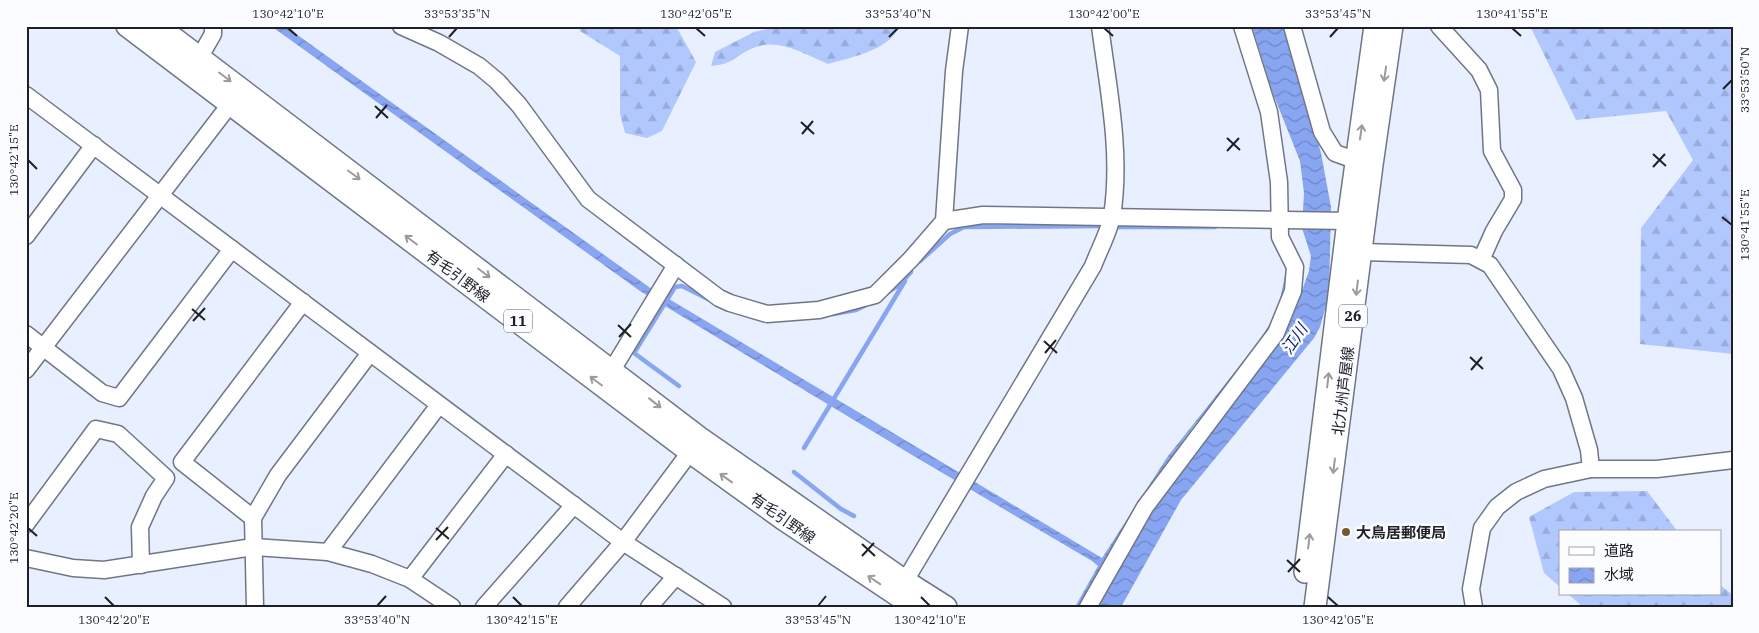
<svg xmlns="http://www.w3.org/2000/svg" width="1759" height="633" font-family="'IBM Plex Serif','Noto Sans JP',serif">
<defs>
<pattern id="forest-firs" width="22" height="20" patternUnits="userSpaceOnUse" patternTransform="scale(1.25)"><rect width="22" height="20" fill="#b1c8ff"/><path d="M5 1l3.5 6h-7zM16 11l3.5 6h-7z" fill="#98acda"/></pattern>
<pattern id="water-waves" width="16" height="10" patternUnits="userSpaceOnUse" patternTransform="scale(1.25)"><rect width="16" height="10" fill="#88a5f2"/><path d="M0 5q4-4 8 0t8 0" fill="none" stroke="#6f86c4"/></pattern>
</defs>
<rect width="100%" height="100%" fill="#e8efff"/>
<!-- forest -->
<g fill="url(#forest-firs)">
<path d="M580 26H676L696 62 662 131 647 138 625 133 620 114V56L580 31Z"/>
<path d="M782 26H900C888 51 852 57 828 64 806 55 778 37 753 48 734 56 735 64 711 66L715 52 754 32Z"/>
<path d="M1530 26H1733V354L1640 344 1641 228 1693 160 1666 111 1576 120Z"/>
<path d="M1647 491 1678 532H1560V587L1544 573 1529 517 1574 492Z"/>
<path d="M1720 585 1733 595V607H1583L1568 594H1720Z"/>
</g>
<!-- water -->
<path fill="url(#water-waves)" d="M271 26H285L649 287 1102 558 1168 456 1257 344 1273 319 1279 304 1286 271 1288 270C1292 323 1223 388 1193 427 1168 460 1146 494 1124 528L1156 500 1291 321 1309 271 1311 256 1302 228 1304 193 1300 161 1272 91 1252 26H1284L1321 153 1331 207 1329 295 1320 327 1314 338 1181 500 1121 607H1095L1103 565 1079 607H1075L1098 566 1092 561 912 455 640 291Z"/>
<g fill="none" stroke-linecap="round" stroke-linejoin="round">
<!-- stream -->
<g stroke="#88a5f2" stroke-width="4.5">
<path d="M1117 227H1215"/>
<path d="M920 261 950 234 964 227 1104 226"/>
<path d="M888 292 899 285 911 272"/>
<path d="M833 314 856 310 866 305"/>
<path d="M679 386 634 353 675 287 682 286 710 300"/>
<path d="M804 448 905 281"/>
<path d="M794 472 841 509 854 516"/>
</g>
<defs>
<g id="minor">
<path d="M401 26 439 43 479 66 497 81 519 105 588 199 719 298 730 303 767 314 819 310 875 295 911 259 944 221 954 71 960 26"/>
<path d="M1292 26 1322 132 1335 153 1366 164"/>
<path d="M1439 26 1479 70 1489 90 1492 151 1513 190V199L1494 231 1481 260"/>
<path d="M194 67 213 34V26"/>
<path d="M26 95 623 542 723 607"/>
<path d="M944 221 983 215 1348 221"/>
<path d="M26 236 94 145"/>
<path d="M1361 252 1471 255 1490 265 1561 369 1574 398 1589 450 1591 469"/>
<path d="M26 334 102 393 119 398 232 249"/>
<path d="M26 370 231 103"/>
<path d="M612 370 676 265"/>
<path d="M253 518 182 462 303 302"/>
<path d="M26 524 96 429 118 434 166 478 154 496 140 527 141 565"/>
<path d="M328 552 439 405"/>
<path d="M26 558 73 568 104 570 253 547 328 552 372 564 410 579 452 607"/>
<path d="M410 579 506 454"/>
<path d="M905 581 1093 266C1099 250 1109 232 1112 216 1122 153 1108 88 1100 26"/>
<path d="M255 607 253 518 278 475 370 353"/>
<path d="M484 607 574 505"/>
<path d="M567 607 623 542 696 444"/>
<path d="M649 607 676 576"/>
<path d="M1088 607 1145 507 1276 333 1293 291 1295 267 1280 237 1279 182 1269 112 1242 26"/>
<path d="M1474 607 1471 589 1482 528 1497 507 1516 492 1544 479 1591 469H1657L1733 460"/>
</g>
<g id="major">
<path d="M127 26 690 452 783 519 915 607"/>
<path d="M158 26 700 438 905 581 946 607"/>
<path d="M1305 572 1348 221 1375 26"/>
<path d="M1315 607 1372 165 1392 26"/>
</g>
</defs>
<!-- minor casing -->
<use href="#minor" stroke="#707684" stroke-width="19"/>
<!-- major casing -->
<use href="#major" stroke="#707684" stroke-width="24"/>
<!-- minor -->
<use href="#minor" stroke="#fff" stroke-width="16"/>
<!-- major -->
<use href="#major" stroke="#fff" stroke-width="21"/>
</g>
<!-- one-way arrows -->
<defs><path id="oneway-shaft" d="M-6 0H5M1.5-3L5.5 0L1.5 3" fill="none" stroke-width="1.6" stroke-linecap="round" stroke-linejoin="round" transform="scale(1.25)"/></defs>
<g stroke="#9a9b9d">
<use href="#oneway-shaft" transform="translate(1385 74) rotate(98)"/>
<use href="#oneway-shaft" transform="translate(225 77) rotate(37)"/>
<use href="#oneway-shaft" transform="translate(1361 132) rotate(-82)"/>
<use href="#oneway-shaft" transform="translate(354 175) rotate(37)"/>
<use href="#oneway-shaft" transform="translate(411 240) rotate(-143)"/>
<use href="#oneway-shaft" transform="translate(484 273) rotate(37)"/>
<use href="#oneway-shaft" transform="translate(1357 288) rotate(97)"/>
<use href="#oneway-shaft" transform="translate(1328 380) rotate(-83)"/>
<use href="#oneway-shaft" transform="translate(596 381) rotate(-143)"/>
<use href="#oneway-shaft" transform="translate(655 403) rotate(38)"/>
<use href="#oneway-shaft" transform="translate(1334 466) rotate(97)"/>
<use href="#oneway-shaft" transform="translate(726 478) rotate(-144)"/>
<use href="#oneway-shaft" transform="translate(1309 541) rotate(-83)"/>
<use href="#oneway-shaft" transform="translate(874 580) rotate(-146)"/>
</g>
<!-- ticks -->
<path fill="none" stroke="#1e2026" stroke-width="2" d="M288 28 297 36M696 28 705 36M1104 28 1113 36M1512 28 1521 36M449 37 457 28M889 37 898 28M1330 37 1338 28M1723 89 1732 80M375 106 388 118M376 118 387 105M801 122 814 134M802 134 813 121M1227 138 1240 150M1227 151 1239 138M1653 154 1666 166M28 160 37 169M1653 167 1665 154M1722 217 1732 225M192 309 205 320M193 321 205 308M618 325 631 337M619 337 631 324M1044 341 1057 353M1045 353 1056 340M1470 357 1483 369M1471 370 1482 357M28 528 37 536M436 528 449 539M436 540 448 527M862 544 875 556M862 556 874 543M1287 560 1300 572M1288 572 1300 559M105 597 114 606M513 597 522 606M921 597 930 606M1328 597 1338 606M377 606 386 596M818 606 826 596"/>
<!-- markers -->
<circle fill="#705c2b" stroke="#fafcff" stroke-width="2" cx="1346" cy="532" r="5"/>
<g text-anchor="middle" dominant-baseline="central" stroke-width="5" stroke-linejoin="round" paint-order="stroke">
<!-- shield labels -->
<g fill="#fafcff" stroke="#606267" stroke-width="1">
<rect x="1339" y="304.5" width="28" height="23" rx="4"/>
<rect x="504" y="309.5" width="28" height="23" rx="4"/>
</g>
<g font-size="14" font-weight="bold" fill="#1e2026">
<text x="1353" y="316">26</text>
<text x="518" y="321">11</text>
</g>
<!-- street labels -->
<g font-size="15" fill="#1e2026" stroke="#fafcff">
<text transform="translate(458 276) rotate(37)">有毛引野線</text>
<text transform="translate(1343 391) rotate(-83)">北九州芦屋線</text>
<text transform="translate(783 518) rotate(35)">有毛引野線</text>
</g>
<!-- poi labels -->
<g font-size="15" font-weight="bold" fill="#1e2026" stroke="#fafcff" text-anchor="start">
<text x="1356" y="532">大鳥居郵便局</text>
</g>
<!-- water labels -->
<g font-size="16" font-style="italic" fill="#0d1970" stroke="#fafcff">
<text transform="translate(1294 339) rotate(-56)">江川</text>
</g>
</g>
<!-- border -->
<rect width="1759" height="633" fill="none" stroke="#fafcff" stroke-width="55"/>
<!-- legend -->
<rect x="1559" y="530" width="162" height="65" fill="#fafcff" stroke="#a2a4a8"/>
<rect x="1569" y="547" width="25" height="8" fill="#ffffff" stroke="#a2a4a8"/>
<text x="1604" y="556" font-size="15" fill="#1e2026">道路</text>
<rect x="1569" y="568" width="25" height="15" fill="url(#water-waves)" stroke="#a2a4a8"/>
<text x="1604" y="580" font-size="15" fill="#1e2026">水域</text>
<rect x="28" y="28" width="1704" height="578" fill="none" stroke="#1e2026" stroke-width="2"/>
<g font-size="12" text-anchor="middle" fill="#1e2026">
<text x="288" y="18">130°42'10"E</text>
<text x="457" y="18">33°53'35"N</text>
<text x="696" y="18">130°42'05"E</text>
<text x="898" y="18">33°53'40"N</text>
<text x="1104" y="18">130°42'00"E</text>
<text x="1338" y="18">33°53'45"N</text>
<text x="1512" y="18">130°41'55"E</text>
<text transform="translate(1745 80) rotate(-90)" y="4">33°53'50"N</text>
<text transform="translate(14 160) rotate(-90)" y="4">130°42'15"E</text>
<text transform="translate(1745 225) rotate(-90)" y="4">130°41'55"E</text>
<text transform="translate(14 528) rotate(-90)" y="4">130°42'20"E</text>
<text x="114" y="624">130°42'20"E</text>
<text x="377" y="624">33°53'40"N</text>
<text x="522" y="624">130°42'15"E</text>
<text x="818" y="624">33°53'45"N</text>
<text x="930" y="624">130°42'10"E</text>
<text x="1338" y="624">130°42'05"E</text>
</g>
</svg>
